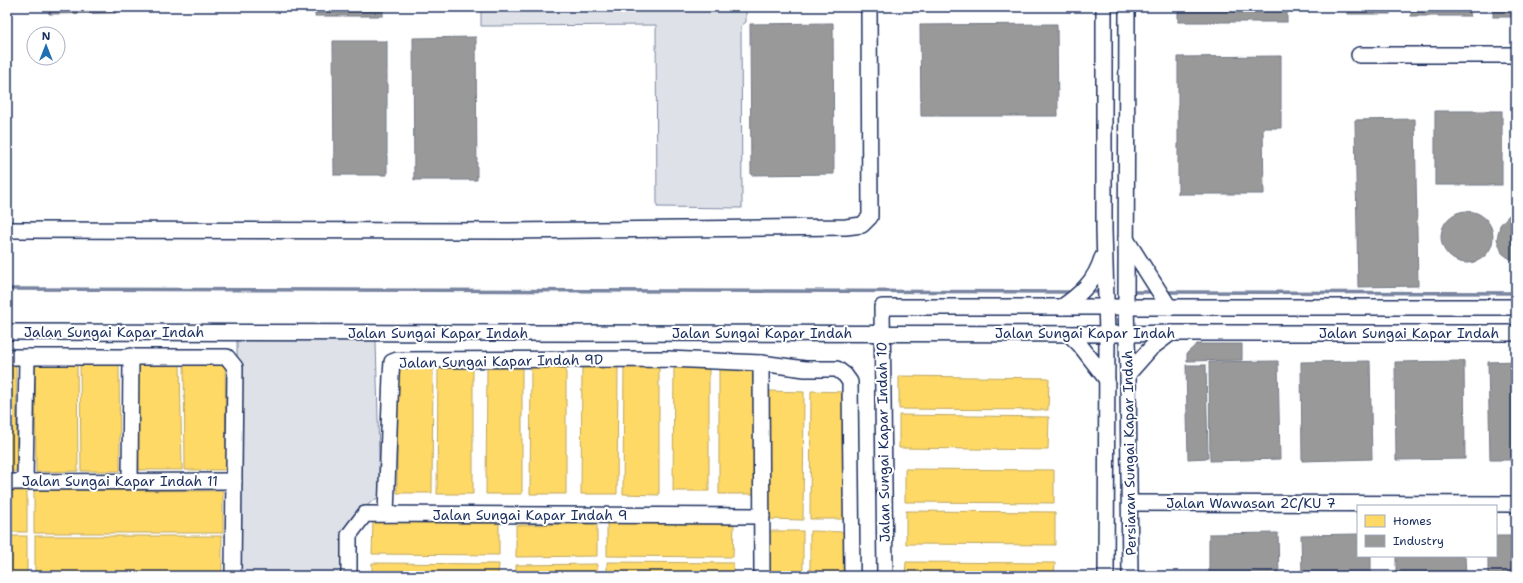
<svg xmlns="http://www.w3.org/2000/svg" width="1523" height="583" font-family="'Shantell Sans',sans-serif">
<rect width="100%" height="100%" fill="#fff"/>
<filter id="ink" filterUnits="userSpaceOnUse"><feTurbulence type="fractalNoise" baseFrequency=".025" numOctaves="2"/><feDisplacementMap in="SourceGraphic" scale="8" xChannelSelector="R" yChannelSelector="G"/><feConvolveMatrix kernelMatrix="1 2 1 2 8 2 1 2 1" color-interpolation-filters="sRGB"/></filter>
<g filter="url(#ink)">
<!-- green -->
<g fill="#dee1e7" stroke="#7c88a2">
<path d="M481 7H746V22L741 26 742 208 657 207 656 25 487 26H481Z"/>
<path d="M237 339 376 340 380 496 355 514 341 537V576H238Z"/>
</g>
<!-- homes -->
<g fill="#ffd966" stroke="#bba664">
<path d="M35 361H77L78 471 36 472Z"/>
<path d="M80 361H119L120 471H81Z"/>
<path d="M138 363H180L182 470H139Z"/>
<path d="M184 363H225L226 470H185Z"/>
<path d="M674 363H709V491H673Z"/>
<path d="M7 364H16L17 471 7 472Z"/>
<path d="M397 366H433L432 493H397Z"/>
<path d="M438 366H473V494H437Z"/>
<path d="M487 366H522V494H486Z"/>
<path d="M531 366 566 367V494H530Z"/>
<path d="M582 366H618L617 494H581Z"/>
<path d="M719 366H755L754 494H719Z"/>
<path d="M624 367H659V495L623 494Z"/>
<path d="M899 376 1049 378 1048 410 899 409Z"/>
<path d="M769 391 804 392 803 520 768 519Z"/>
<path d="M811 391 845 392V519H810Z"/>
<path d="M899 415 1049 417 1048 450 899 448Z"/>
<path d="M905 469 1054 470V503L905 502Z"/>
<path d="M34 490 223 491V533H34Z"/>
<rect x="7" y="491" width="20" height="41"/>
<path d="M906 511 1055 512V545L906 544Z"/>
<path d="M373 521 499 522V555L372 554Z"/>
<path d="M607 523 734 524 733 557 607 556Z"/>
<path d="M597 524V556L516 557V525Z"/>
<rect x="768" y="531" width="35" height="45"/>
<path d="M810 531 845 532V576H810Z"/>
<rect x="7" y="536" width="20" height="40"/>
<rect x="35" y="536" width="187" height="40"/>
<path d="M607 562 733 563V576H607Z"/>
<path d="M906 562 1055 563 1054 576H905Z"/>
<path d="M372 563 499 564 498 576H372Z"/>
<path d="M597 564V576H516V565Z"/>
</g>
<!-- industry -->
<g fill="#999" stroke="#737987">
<path d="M49 7H116V13L49 14Z"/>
<rect x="315" y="7" width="68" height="9"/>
<rect x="1178" y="7" width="109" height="15"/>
<rect x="1347" y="7" width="43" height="7"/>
<rect x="1411" y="7" width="59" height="9"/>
<rect x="1493" y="7" width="23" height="10"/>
<path d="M833 23 834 174 751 175 750 24Z"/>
<path d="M1057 24 1058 116H921L920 25Z"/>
<path d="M476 37 477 180H414L413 38Z"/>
<path d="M333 41H387V175H334Z"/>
<path d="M1281 56V128H1263L1264 194H1178V57Z"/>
<rect x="1435" y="111" width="67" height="74"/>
<path d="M1415 119 1418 286 1358 287 1355 120Z"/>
<circle cx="1467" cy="237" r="26"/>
<path d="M1516 212V262L1507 257 1502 253 1497 239 1500 225 1510 214Z"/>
<path d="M1197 344H1242V360L1187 361V353Z"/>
<path d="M1278 361 1280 459 1210 461 1209 362Z"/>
<path d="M1370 361 1372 459 1302 461 1301 362Z"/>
<path d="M1464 361 1465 459 1396 460 1395 362Z"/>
<path d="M1516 361V460H1490L1488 362Z"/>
<path d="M1186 365H1206L1208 458 1188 459Z"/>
<path d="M1278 533 1279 576H1209V534Z"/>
<path d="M1358 534V556H1371V576H1302L1301 535Z"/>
<path d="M1496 536H1516V576H1488V556H1496Z"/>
<path d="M1396 556H1465L1466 576H1396Z"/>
</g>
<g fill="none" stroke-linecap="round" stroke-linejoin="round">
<!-- stream -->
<g stroke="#77839f" stroke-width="3.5">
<path d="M7 289 1074 292"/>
<path d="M1088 292H1102"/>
<path d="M1130 292H1154"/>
<path d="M1164 292 1516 293"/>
</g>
<defs>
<g id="minor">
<path d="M1104 7V230L1107 334 1106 576"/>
<path d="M1127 7 1126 307 1128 374 1130 576"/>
<path d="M1359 55H1516"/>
<path d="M7 230 508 231 846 227 862 225 870 217 869 7"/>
<path d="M1126 239 1169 307"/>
<path d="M1062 307C1081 294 1095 281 1102 258"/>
<path d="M7 332 1127 334 1171 333H1516"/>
<path d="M1069 334 1080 345 1107 380"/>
<path d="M7 357H227L235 367 233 576"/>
<path d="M761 363 762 576"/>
<path d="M1128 374 1151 348 1171 333"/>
<path d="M130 481 131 356"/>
<path d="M7 482 234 481"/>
<path d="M25 482 27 357"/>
<path d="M1130 503 1516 504"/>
<path d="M386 514 391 375 392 362 397 360 668 359 761 363 805 369H837L845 375 850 382 852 576"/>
<path d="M349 576V535L365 514 762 516"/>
<path d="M885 576 882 307H1516"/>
</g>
</defs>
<!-- minor casing -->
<use href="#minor" stroke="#1b2f5e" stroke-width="18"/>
<!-- minor -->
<use href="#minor" stroke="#fff" stroke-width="15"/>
</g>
</g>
<g text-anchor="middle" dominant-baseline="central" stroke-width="4" stroke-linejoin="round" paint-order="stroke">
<!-- street labels -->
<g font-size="14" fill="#1b2f5e" stroke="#fff">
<text x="114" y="332">Jalan Sungai Kapar Indah</text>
<text x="438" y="333">Jalan Sungai Kapar Indah</text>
<text x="762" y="333">Jalan Sungai Kapar Indah</text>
<text x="1085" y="333">Jalan Sungai Kapar Indah</text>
<text x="1409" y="333">Jalan Sungai Kapar Indah</text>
<text transform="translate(501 361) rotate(-1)">Jalan Sungai Kapar Indah 9D</text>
<text transform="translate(883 442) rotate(-91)">Jalan Sungai Kapar Indah 10</text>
<text transform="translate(1129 453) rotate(-91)">Persiaran Sungai Kapar Indah</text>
<text x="120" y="481">Jalan Sungai Kapar Indah 11</text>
<text x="1251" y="503">Jalan Wawasan 2C/KU 7</text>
<text x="530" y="515">Jalan Sungai Kapar Indah 9</text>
</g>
</g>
<!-- margin -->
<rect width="1523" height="583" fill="none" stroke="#fff" stroke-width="24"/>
<rect x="12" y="12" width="1499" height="559" fill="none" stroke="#1b2f5e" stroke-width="1.5" filter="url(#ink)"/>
<!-- legend -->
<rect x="1357" y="505" width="140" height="52" fill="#ffffff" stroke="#a4acbf"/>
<rect x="1365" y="515" width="20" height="12" fill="#ffd966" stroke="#a4acbf"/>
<text x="1393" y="525" font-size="12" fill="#1b2f5e">Homes</text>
<rect x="1365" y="535" width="20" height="12" fill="#999999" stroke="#a4acbf"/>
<text x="1393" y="545" font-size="12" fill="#1b2f5e">Industry</text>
<!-- north arrow -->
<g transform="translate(46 46)"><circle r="19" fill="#ffffff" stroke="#a4acbf"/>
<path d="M0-3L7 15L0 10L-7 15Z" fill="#1f6fb2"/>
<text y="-6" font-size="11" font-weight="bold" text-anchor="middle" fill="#1b2f5e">N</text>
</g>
</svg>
